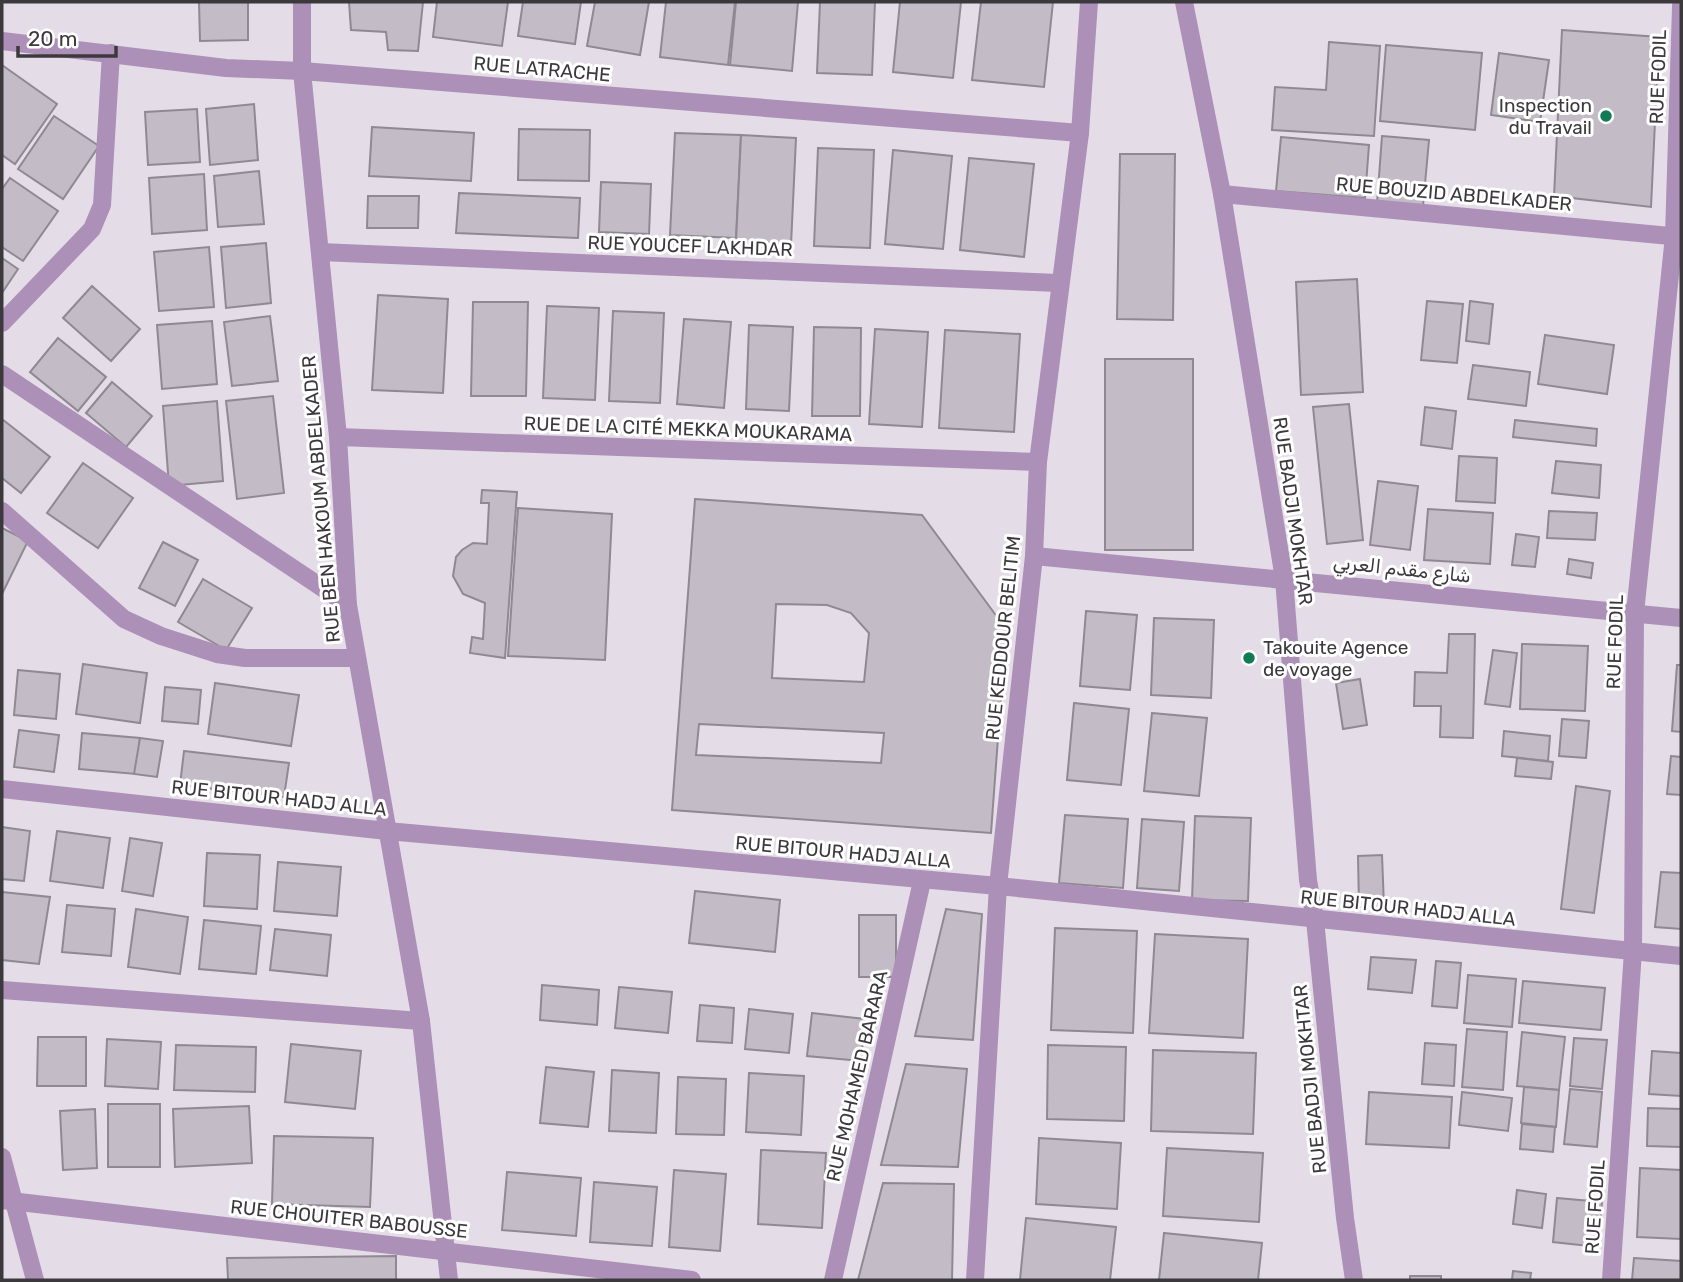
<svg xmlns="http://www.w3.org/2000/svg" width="1683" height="1282" font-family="Rubik,Vazirmatn,sans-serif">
<rect width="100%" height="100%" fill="#e4dde7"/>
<!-- building -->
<g fill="#c3bcc6" stroke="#908993" stroke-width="2" fill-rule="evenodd">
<path d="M199 2H248V40L200 41Z"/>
<path d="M349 2H423L418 51 388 50 386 32 351 30Z"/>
<path d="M437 2H508L502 46 433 37Z"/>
<path d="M523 2H581L575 44 518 36Z"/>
<path d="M595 2H649L640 55 587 46Z"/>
<path d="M666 2H735L728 65 660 57Z"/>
<path d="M736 2H798L792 71 730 65Z"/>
<path d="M820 2H875L872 75 817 73Z"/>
<path d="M900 2H961L953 78 893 72Z"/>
<path d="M981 2H1053L1044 87 972 80Z"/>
<path d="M1562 30 1659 37 1651 207 1554 196Z"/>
<path d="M1329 42 1380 46 1374 136 1272 130 1275 87 1326 90Z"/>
<path d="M1386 45 1482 53 1475 130 1380 121Z"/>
<path d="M1499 53 1549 60 1540 122 1491 115Z"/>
<path d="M2 65 57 104 15 164 2 155Z"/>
<path d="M254 104 258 160 210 165 206 109Z"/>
<path d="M197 109 200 162 148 165 145 112Z"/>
<path d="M54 116 99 146 63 199 18 169Z"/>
<path d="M372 127 474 133 471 181 369 176Z"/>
<path d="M519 129 590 130 589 181 518 180Z"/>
<path d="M675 133 741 135 736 238 670 235Z"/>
<path d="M741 135 796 138 791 245 736 242Z"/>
<path d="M1382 136 1429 140 1423 206 1377 203Z"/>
<path d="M1281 137 1369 145 1365 198 1276 191Z"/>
<path d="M818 148 874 150 870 248 814 246Z"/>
<path d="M893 150 952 156 943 249 885 244Z"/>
<path d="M1120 154H1175L1173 320 1117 319Z"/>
<path d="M969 158 1034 164 1024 257 960 250Z"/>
<path d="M259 171 264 224 218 227 214 176Z"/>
<path d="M204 174 207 230 152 234 149 178Z"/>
<path d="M10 178 58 211 23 261 2 247V189Z"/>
<path d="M601 182 651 184 649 234 599 232Z"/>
<path d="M459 193 580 198 578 238 456 233Z"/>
<path d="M368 196H419L418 228H367Z"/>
<path d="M266 243 271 303 226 308 221 247Z"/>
<path d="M209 247 214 307 159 311 154 252Z"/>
<path d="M2 258 18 269 2 293Z"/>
<path d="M1357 279 1363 392 1301 395 1296 282Z"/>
<path d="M92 286 140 329 111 361 63 318Z"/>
<path d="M378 295 448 299 443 393 372 390Z"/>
<path d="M1427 301 1463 304 1457 363 1421 360Z"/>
<path d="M1470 301 1493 304 1489 344 1466 341Z"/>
<path d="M473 302H528L526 396H471Z"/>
<path d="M547 306 599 308 595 400 543 398Z"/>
<path d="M613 311 664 313 660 403 609 401Z"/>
<path d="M270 316 278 381 232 386 224 322Z"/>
<path d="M684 319 731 322 724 408 677 404Z"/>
<path d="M212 321 217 384 162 389 157 325Z"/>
<path d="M749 325 793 327 789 411 746 409Z"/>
<path d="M814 327 861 328 860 416H812Z"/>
<path d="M875 329 928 332 922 427 869 424Z"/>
<path d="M945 330 1020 334 1014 432 939 428Z"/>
<path d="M1545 335 1614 345 1607 394 1538 384Z"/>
<path d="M58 338 106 377 78 411 30 372Z"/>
<rect x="1105" y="359" width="88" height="191"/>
<path d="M1473 365 1530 372 1526 406 1468 399Z"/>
<path d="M112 382 152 416 126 447 86 413Z"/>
<path d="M273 396 284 493 237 499 226 401Z"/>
<path d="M217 401 223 481 169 486 163 406Z"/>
<path d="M1349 404 1363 540 1327 544 1313 407Z"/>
<path d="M1425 407 1456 411 1452 449 1421 445Z"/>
<path d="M2 419 50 457 21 493 2 478Z"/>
<path d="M1515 420 1597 429 1596 446 1513 437Z"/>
<path d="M1459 456 1497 458 1495 503 1456 501Z"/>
<path d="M1556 461 1601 465 1599 498 1552 493Z"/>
<path d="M83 463 133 498 98 548 47 513Z"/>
<path d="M1378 481 1418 486 1410 550 1370 545Z"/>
<path d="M482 490 517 492 505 658 470 653 472 637 483 639 485 603 463 594 453 576 456 557 462 550 473 543 487 544 489 503H481Z"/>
<path d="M695 499 922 515 1006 629 991 833 672 810ZM776 604 827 605 851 613 869 633 864 682 772 678ZM699 724 884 733 881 763 696 755Z"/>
<path d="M518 508 612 514 605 660 508 656Z"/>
<path d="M1428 509 1493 513 1490 564 1424 560Z"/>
<path d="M1549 511 1597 513 1595 540 1547 538Z"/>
<path d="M2 528 28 541 2 594Z"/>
<path d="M1516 534 1539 537 1535 567 1512 565Z"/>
<path d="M163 542 198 560 175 606 139 588Z"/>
<path d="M1569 559 1593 563 1591 578 1567 574Z"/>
<path d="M203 579 252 608 226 650 178 622Z"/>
<path d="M1086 611 1137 615 1130 690 1080 686Z"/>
<path d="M1154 618 1214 620 1211 698 1151 695Z"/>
<path d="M1449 634H1475L1473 738 1440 737 1441 706H1414L1415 672 1447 673Z"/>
<path d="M1522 644 1588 646 1585 711 1520 709Z"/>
<path d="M1493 650 1517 653 1510 707 1485 704Z"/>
<path d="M83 664 147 673 140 723 76 714Z"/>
<path d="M1677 665H1681V732L1672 731Z"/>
<path d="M18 670 60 674 56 719 14 715Z"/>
<path d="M1360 679 1367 725 1343 729 1336 683Z"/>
<path d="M215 683 299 695 291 746 208 734Z"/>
<path d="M165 687 201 690 198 724 162 721Z"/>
<path d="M1074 703 1129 709 1121 785 1067 780Z"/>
<path d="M1152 713 1207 718 1199 796 1144 791Z"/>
<path d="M1562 719 1589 721 1586 758 1559 756Z"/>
<path d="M19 730 59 735 54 772 14 767Z"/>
<path d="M1504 731 1550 736 1548 761 1502 756Z"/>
<path d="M82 733 140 738 136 774 79 769Z"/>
<path d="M140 738 163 741 157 777 134 774Z"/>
<path d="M184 751 289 763 284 797 180 785Z"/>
<path d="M1671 756 1681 757V795L1667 794Z"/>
<path d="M1517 758 1553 762 1551 779 1515 776Z"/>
<path d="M1576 786 1610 791 1594 913 1561 909Z"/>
<path d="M1065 815 1128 819 1123 888 1059 883Z"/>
<path d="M1195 816 1251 818 1248 901 1192 900Z"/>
<path d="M1142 819 1184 822 1179 891 1137 888Z"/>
<path d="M2 827 30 831 24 881 2 879Z"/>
<path d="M57 831 110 838 103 888 50 881Z"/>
<path d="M130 838 162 843 153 896 122 891Z"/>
<path d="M207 853 260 855 257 909 204 906Z"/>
<path d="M1382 855 1384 906 1359 907 1358 856Z"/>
<path d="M278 862 341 867 337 916 274 911Z"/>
<path d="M1661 872 1681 873V929L1655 927Z"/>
<path d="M695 891 780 900 775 952 689 943Z"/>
<path d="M2 892 50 897 39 964 2 960Z"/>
<path d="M67 905 115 909 111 956 62 952Z"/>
<path d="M136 909 188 917 180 974 128 967Z"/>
<path d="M946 909 982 914 973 1040 915 1036Z"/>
<rect x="859" y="915" width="37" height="62"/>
<path d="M204 920 261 926 256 974 199 969Z"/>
<path d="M1055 928 1137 931 1133 1033 1051 1030Z"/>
<path d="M275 929 331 935 327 976 270 970Z"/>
<path d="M1155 934 1248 939 1243 1038 1149 1033Z"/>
<path d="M1371 957 1416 960 1412 993 1368 989Z"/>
<path d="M1436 961 1461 963 1457 1008 1432 1006Z"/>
<path d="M1468 975 1516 979 1512 1027 1464 1023Z"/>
<path d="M1523 981 1605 988 1601 1030 1519 1023Z"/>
<path d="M542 985 599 990 597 1025 540 1020Z"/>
<path d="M619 987 672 992 668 1033 615 1028Z"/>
<path d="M700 1005 734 1008 732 1043 697 1041Z"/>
<path d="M749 1009 793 1014 789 1053 745 1049Z"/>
<path d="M812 1013 865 1019 861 1061 807 1056Z"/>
<path d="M1467 1029 1507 1032 1503 1090 1462 1087Z"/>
<path d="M1522 1032 1565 1037 1559 1090 1517 1086Z"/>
<path d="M38 1037H86V1086H37Z"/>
<path d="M1574 1038 1607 1040 1602 1089 1570 1086Z"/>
<path d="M107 1039 161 1042 158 1089 105 1086Z"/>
<path d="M1425 1043 1456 1045 1454 1086 1422 1084Z"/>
<path d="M291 1044 361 1051 355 1109 285 1102Z"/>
<path d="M176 1045 256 1047 255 1092 174 1090Z"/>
<path d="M1048 1045 1126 1047 1124 1121 1047 1119Z"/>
<path d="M1153 1050 1256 1053 1253 1134 1151 1131Z"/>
<path d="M1652 1051 1681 1053V1096L1649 1094Z"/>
<path d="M906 1064 967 1069 958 1167 881 1165Z"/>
<path d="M546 1067 594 1072 588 1127 540 1123Z"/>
<path d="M612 1070 659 1073 656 1133 609 1131Z"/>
<path d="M749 1073 804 1076 801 1135 746 1132Z"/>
<path d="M678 1077 726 1079 724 1135 676 1134Z"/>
<path d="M1524 1087 1559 1090 1556 1127 1521 1123Z"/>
<path d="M1570 1089 1602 1092 1597 1147 1564 1144Z"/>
<path d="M1369 1092 1452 1097 1449 1148 1366 1144Z"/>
<path d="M1462 1092 1512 1098 1508 1131 1459 1125Z"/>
<rect x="108" y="1104" width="52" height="63"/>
<path d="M249 1106 252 1163 175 1167 173 1109Z"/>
<path d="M1648 1108 1681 1109V1147L1647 1146Z"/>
<path d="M95 1109 97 1168 63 1170 60 1111Z"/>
<path d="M1522 1124 1555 1127 1553 1152 1520 1149Z"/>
<path d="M274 1136 373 1138 370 1207 272 1204Z"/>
<path d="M1039 1138 1121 1143 1117 1209 1036 1204Z"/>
<path d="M1167 1148 1263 1153 1259 1222 1163 1216Z"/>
<path d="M761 1150 826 1153 822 1228 758 1224Z"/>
<path d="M1640 1168 1681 1170V1239L1637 1237Z"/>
<path d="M674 1170 726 1174 720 1251 669 1247Z"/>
<path d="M507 1172 581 1178 576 1236 502 1230Z"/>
<path d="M594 1182 657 1187 652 1246 590 1242Z"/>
<path d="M883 1183 954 1184 952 1280H858Z"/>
<path d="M1517 1190 1546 1194 1542 1228 1513 1224Z"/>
<path d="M1557 1198 1602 1202 1598 1247 1553 1242Z"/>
<path d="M1026 1218 1116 1227 1110 1280H1020Z"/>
<path d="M1164 1233 1262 1243 1258 1280H1159Z"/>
<path d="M396 1256V1280H228L227 1258Z"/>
<path d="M1634 1258 1681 1261V1280H1632Z"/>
<path d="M1513 1271 1531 1273 1530 1280H1512Z"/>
<rect x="1410" y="1276" width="31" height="4"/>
</g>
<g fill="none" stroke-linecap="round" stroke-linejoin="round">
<!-- minor -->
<g stroke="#ad90b8" stroke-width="18">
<path d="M302 2V71L338 437 348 605 421 1021 449 1280"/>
<path d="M1184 2 1222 194 1284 579 1308 880 1315 920 1345 1218 1354 1280"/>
<path d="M2 41 226 68 302 71 1080 133"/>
<path d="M1222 194 1681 237"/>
<path d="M320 252 1058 283"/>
<path d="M2 323 92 229 102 205 111 53"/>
<path d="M2 374 348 605"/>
<path d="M338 437 1038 462"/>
<path d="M2 511 124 619 161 636 217 654 245 658H357"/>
<path d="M1034 556 1681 618"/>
<path d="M2 789 387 831 998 886 1681 956"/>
<path d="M2 990 421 1021"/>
<path d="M2 1157 35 1280"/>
<path d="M2 1200 692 1280"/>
<path d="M833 1280 922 881"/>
<path d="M975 1280 998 886 1034 556 1038 462 1080 133 1089 2"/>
<path d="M1611 1280 1633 951 1635 613 1674 236 1681 6"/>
</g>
</g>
<!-- markers -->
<g fill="#117b56" stroke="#fff" stroke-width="2.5">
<circle cx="1606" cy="116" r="7"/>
<circle cx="1249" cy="658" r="7"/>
</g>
<g text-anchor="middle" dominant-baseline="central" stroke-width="6" stroke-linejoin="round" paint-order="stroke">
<!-- street labels -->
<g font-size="19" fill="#3c393d" stroke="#fff">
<text transform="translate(542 69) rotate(5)">RUE LATRACHE</text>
<text transform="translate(1658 77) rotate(-88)">RUE FODIL</text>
<text transform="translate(1454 194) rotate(5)">RUE BOUZID ABDELKADER</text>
<text transform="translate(690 246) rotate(2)">RUE YOUCEF LAKHDAR</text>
<text transform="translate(688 429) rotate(2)">RUE DE LA CITÉ MEKKA MOUKARAMA</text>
<text transform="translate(321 499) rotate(-95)">RUE BEN HAKOUM ABDELKADER</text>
<text transform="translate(1293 511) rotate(82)">RUE BADJI MOKHTAR</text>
<text transform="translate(1402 569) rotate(6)">شارع مقدم العربي</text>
<text transform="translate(1003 638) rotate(-84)">RUE KEDDOUR BELITIM</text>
<text transform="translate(1615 642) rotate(-88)">RUE FODIL</text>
<text transform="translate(279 798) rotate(6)">RUE BITOUR HADJ ALLA</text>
<text transform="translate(843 852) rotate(5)">RUE BITOUR HADJ ALLA</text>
<text transform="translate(1408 908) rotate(6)">RUE BITOUR HADJ ALLA</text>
<text transform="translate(857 1076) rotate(-77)">RUE MOHAMED BARARA</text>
<text transform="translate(1310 1079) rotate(-96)">RUE BADJI MOKHTAR</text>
<text transform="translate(1595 1207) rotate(-86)">RUE FODIL</text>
<text transform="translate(349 1219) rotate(6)">RUE CHOUITER BABOUSSE</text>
</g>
<!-- poi labels -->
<g font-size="19" fill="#3c393d" stroke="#fff" text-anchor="end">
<text x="1592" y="105">Inspection<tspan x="1592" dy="22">du Travail</tspan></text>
<text x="1263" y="647" text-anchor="start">Takouite Agence<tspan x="1263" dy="22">de voyage</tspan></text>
</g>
</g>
<!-- border -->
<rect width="1683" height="1282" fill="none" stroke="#3c393d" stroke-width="7"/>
<!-- scale -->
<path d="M18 46v10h98v-10" fill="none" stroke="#3c393d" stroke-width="3.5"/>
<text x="28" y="46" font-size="21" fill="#3c393d" stroke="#ffffff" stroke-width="5" paint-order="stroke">20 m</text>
</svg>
